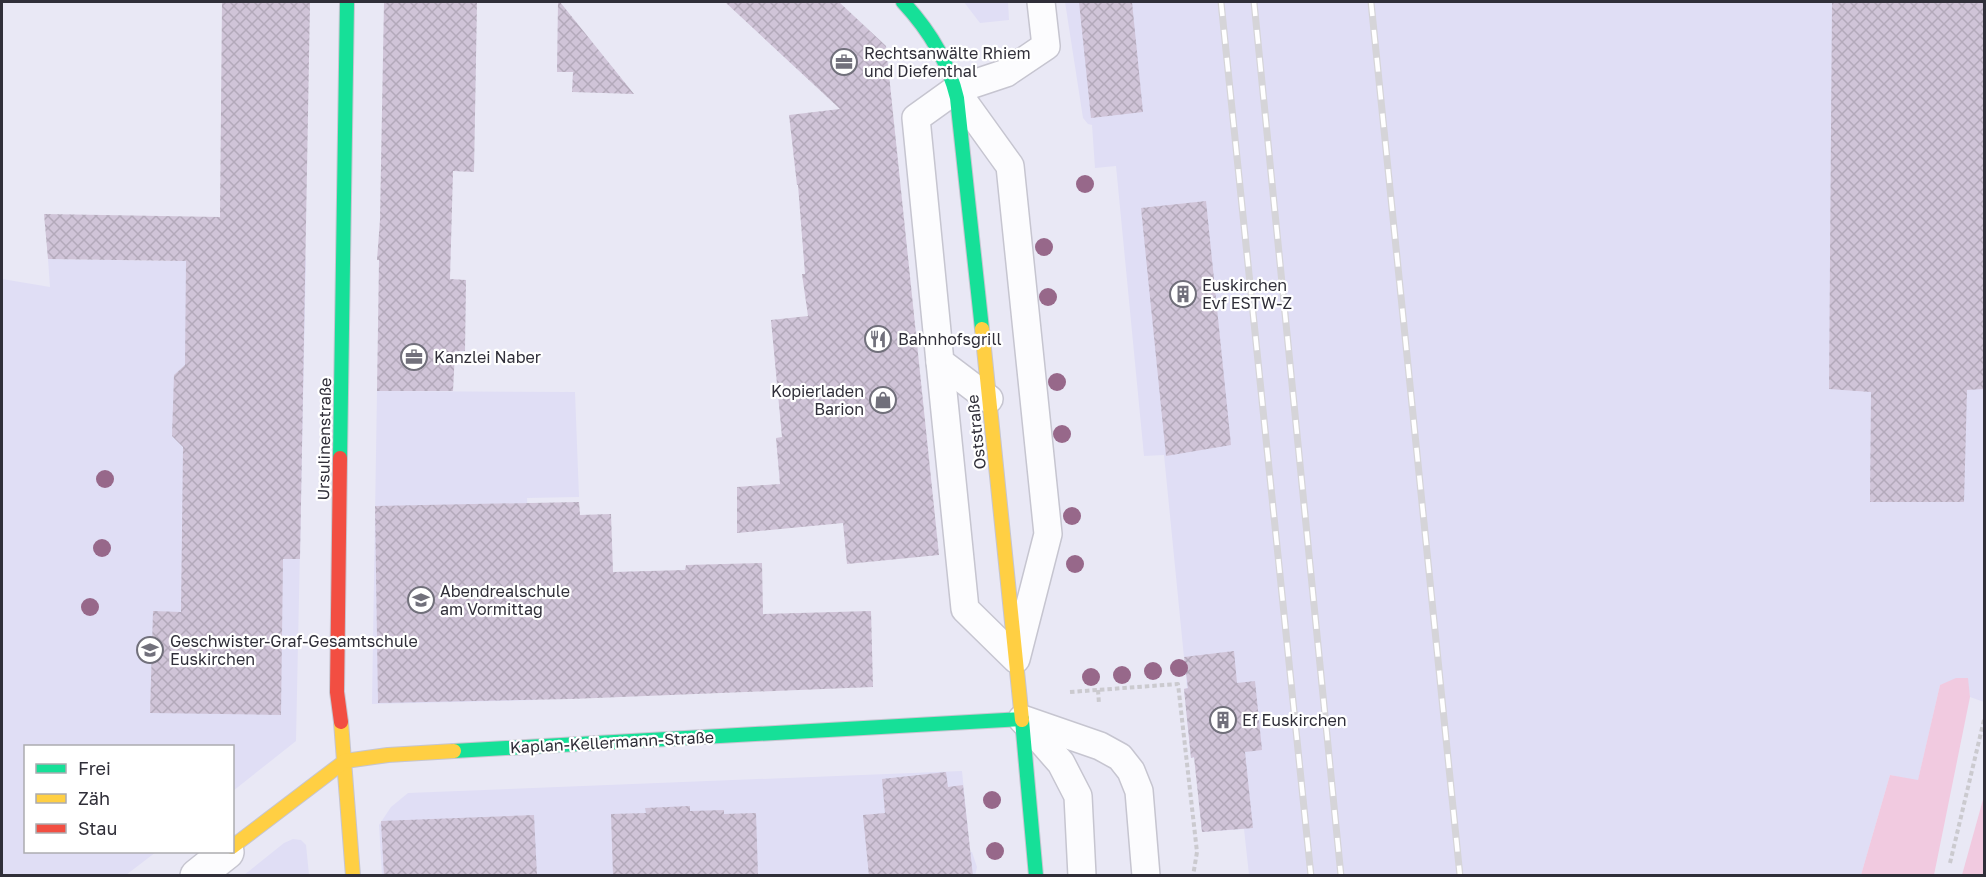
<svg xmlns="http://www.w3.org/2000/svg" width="1986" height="877" font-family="'Golos Text',sans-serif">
<defs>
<pattern id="building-cross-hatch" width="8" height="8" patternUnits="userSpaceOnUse" patternTransform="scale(1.5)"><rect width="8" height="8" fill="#d0c4d8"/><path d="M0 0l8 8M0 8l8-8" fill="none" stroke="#b3a9ba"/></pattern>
</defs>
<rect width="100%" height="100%" fill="#e9e8f5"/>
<!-- built -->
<g fill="#e0def5">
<path d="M964 2H1008L1009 20 980 23Z"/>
<path d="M1065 2H1984V702L1970 697 1967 678 1940 685 1918 781 1890 775 1861 875H1249L1244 829 1202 832 1195 758H1191L1184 689 1187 688 1164 455 1144 456 1116 166 1095 168 1092 125 1088 124 1083 118Z"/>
<path d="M175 257 306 259 296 741 233 791 232 746H26V852H156L126 875H2V279L50 287 48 259 175 261Z"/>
<path d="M377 391 575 392 579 497 527 498 536 700 372 704Z"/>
<path d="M962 771 970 852H972L977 867 975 876 382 875 379 825 391 807 408 793Z"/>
<path d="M293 839 301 840 306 845 309 875H244L284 843Z"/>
</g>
<!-- green -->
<g fill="#f1cae0">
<path d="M1956 678H1968L1970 697 1934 875H1861L1890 775 1918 780 1940 685Z"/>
<path d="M1984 796V875H1962Z"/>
</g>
<!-- building -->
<g fill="url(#building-cross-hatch)">
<path d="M222 2H310L300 559H283L281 715 150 713 153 611 181 612 183 447 172 436 174 375 185 365 186 261 48 259 44 214 220 217Z"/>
<path d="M384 2H477L474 172 453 171 450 279 466 280 465 351H455L453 391H377L379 260H377L380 220Z"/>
<path d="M558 2H560L634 94 572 92 573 72H557Z"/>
<path d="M725 2H839L886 46 939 555 847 564 843 523 737 533V487L780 484 776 438 782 437 771 320 808 316 802 274H805L798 185H797L789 115 840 109Z"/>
<path d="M1079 2H1132L1143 112 1091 118Z"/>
<path d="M1832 2H1984V389L1967 390 1964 502H1870L1871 392 1829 389Z"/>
<path d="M1206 201 1231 445 1166 456 1141 208Z"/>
<path d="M579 502 580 515 611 514 613 572 685 570 686 565 762 563 763 614 871 611 873 687 571 699 378 703 375 506Z"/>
<path d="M1234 651 1237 683 1255 681 1262 750 1245 752 1253 828 1202 832 1194 757 1191 758 1184 689 1188 688 1184 657Z"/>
<path d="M946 772 948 787 963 785 973 876H869L863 815 885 813 882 779Z"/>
<path d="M690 806V811L724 810V814L756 813 758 876H613L611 814 646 813 645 808Z"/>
<path d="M534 815 537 876H384L381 821Z"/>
</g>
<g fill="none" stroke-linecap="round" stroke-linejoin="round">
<defs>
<g id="lane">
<path d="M940 362 965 609 1016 659 1048 534 1010 166 956 91"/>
<path d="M989 399 940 362 916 118 955 90 1006 73 1046 46 1041 2"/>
<path d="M1022 719 1100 746 1120 757 1131 771 1139 791 1146 876"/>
<path d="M1024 721 1061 763 1078 796 1082 876"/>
</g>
<path id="street" d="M197 876 227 852"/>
<g id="fast">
<path d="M903 2C929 30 948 60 957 98L982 329"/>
<path d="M340 458 347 2"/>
<path d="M1022 720 1036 876"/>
<path d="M454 751 1022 719"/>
</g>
<g id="slow">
<path d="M982 329 1022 720"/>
<path d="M341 722 353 876"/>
<path d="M232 847 345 761 388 755 454 751"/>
</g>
<path id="jam" d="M340 458 337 692 341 722"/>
</defs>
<!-- lane casing -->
<use href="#lane" stroke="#c6c5d0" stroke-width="30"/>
<!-- street casing -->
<use href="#street" stroke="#c6c5d0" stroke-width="36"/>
<!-- fast casing -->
<use href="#fast" stroke="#c6c5d0" stroke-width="16"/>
<!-- slow casing -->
<use href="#slow" stroke="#c6c5d0" stroke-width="16"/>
<!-- jam casing -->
<use href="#jam" stroke="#c6c5d0" stroke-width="16"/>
<!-- path -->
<g stroke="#cbcacf" stroke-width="4" stroke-dasharray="4.5 3" stroke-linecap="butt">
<path d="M1098 690 1099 704"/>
<path d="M1070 692 1178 684 1197 852 1193 876"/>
<path d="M1950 863 1984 720"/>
</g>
<!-- lane -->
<use href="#lane" stroke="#fcfcfe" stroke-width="27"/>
<!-- street -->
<use href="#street" stroke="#fcfcfe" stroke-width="33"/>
<!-- fast -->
<use href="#fast" stroke="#16e098" stroke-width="14"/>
<!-- slow -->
<use href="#slow" stroke="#ffcf43" stroke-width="14"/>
<!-- jam -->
<use href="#jam" stroke="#f24e42" stroke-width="14"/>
<defs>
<g id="rail">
<path d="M1221 2 1311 876"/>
<path d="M1254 2 1341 876"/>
<path d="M1371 2 1460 876"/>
</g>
</defs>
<!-- rail casing -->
<use href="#rail" stroke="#d5d4d8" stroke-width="7"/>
<!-- rail -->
<use href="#rail" stroke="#fff" stroke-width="4.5" stroke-dasharray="14" stroke-linecap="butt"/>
</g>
<!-- trees -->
<g fill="#97688a">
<circle cx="1085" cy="184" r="9"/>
<circle cx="1044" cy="247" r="9"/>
<circle cx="1048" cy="297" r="9"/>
<circle cx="1057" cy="382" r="9"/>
<circle cx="1062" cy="434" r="9"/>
<circle cx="105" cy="479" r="9"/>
<circle cx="1072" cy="516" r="9"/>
<circle cx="102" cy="548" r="9"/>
<circle cx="1075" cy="564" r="9"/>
<circle cx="90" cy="607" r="9"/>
<circle cx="1179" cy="668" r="9"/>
<circle cx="1153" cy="671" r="9"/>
<circle cx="1122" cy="675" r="9"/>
<circle cx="1091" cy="677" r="9"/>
<circle cx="992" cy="800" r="9"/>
<circle cx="995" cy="851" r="9"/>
</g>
<!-- icons -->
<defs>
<symbol id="office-ring" viewBox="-11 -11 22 22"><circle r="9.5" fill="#fff" stroke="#71707b" stroke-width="1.5"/><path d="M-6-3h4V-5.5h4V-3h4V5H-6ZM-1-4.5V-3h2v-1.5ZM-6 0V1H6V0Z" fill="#71707b"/></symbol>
<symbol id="building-ring" viewBox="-11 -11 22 22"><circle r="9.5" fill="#fff" stroke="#71707b" stroke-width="1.5"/><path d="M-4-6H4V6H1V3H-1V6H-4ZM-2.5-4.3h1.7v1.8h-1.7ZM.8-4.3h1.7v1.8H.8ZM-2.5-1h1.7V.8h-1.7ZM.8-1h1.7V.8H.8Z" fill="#71707b"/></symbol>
<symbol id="restaurant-ring" viewBox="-11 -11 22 22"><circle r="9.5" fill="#fff" stroke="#71707b" stroke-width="1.5"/><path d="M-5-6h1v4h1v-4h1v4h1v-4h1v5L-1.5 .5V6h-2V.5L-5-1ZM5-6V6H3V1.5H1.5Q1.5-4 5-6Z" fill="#71707b"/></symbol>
<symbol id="shop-ring" viewBox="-11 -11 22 22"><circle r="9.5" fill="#fff" stroke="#71707b" stroke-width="1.5"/><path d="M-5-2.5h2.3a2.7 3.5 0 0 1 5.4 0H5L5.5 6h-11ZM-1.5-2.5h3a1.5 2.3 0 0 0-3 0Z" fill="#71707b"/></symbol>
<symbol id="school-ring" viewBox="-11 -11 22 22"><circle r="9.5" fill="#fff" stroke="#71707b" stroke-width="1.5"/><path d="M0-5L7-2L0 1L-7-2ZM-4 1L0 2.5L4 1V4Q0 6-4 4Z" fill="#71707b"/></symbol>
</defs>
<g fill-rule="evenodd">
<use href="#office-ring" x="829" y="47" width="30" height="30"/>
<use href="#building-ring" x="1168" y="279" width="30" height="30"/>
<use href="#restaurant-ring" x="863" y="324" width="30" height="30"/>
<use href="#office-ring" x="399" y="342" width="30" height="30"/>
<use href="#shop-ring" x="868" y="385" width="30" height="30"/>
<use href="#school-ring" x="406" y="585" width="30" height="30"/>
<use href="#school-ring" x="135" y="635" width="30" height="30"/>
<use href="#building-ring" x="1208" y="705" width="30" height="30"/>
</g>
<g text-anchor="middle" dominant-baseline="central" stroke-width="4.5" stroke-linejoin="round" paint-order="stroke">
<!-- poi labels -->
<g font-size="16" fill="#302f39" stroke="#fff" text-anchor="start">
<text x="864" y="53">Rechtsanwälte Rhiem<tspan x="864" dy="18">und Diefenthal</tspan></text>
<text x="1202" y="285">Euskirchen<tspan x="1202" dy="18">Evf ESTW-Z</tspan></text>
<text x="898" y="339">Bahnhofsgrill</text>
<text x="434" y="357">Kanzlei Naber</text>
<text x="864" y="391" text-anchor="end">Kopierladen<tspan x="864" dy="18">Barion</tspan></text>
<text x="440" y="591">Abendrealschule<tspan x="440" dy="18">am Vormittag</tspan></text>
<text x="170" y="641">Geschwister-Graf-Gesamtschule<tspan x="170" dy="18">Euskirchen</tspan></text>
<text x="1242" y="720">Ef Euskirchen</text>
</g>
<!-- street labels -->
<g font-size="16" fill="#302f39" stroke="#fff">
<text transform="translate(976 432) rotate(-96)">Oststraße</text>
<text transform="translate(324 439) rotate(-89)">Ursulinenstraße</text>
<text transform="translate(612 742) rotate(-3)">Kaplan-Kellermann-Straße</text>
</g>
</g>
<!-- border -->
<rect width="1986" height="877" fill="none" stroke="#302f39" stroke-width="6"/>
<!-- legend -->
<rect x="24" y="745" width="210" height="108" fill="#ffffff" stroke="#acacb0" stroke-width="1.5"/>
<rect x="36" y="764" width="30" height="9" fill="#16e098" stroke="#acacb0" stroke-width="1.5"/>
<text x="78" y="775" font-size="18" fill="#302f39">Frei</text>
<rect x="36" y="794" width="30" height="9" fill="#ffcf43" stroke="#acacb0" stroke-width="1.5"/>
<text x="78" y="805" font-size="18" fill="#302f39">Zäh</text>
<rect x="36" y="824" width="30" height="9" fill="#f24e42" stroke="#acacb0" stroke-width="1.5"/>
<text x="78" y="835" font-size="18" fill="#302f39">Stau</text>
</svg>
